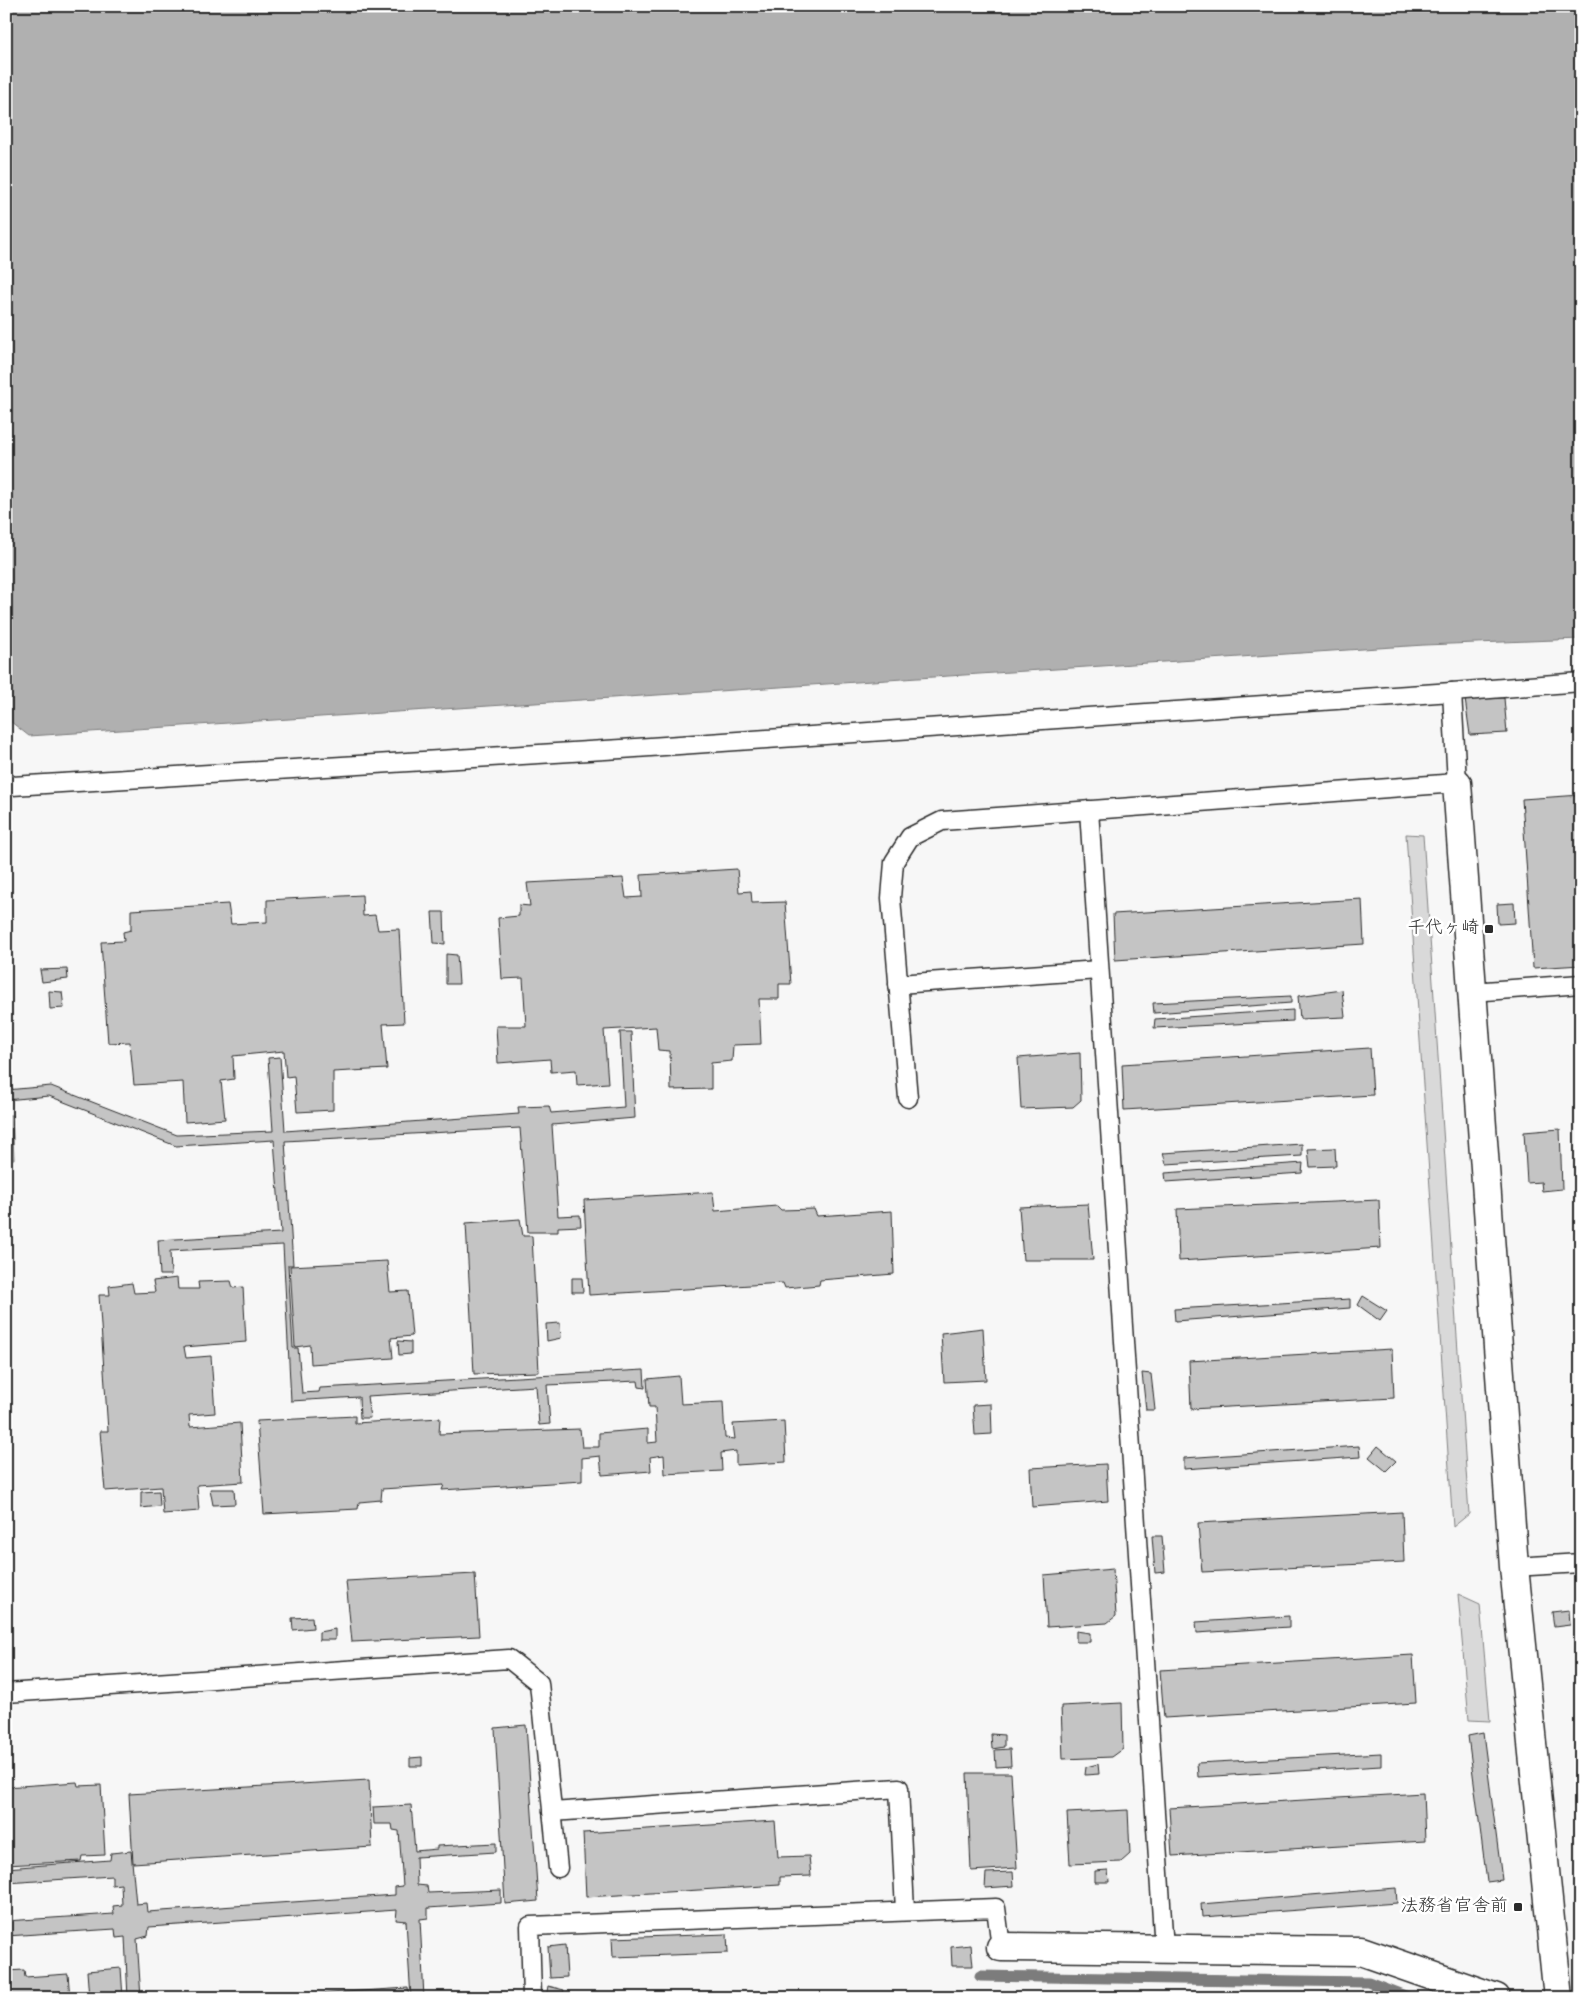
<svg xmlns="http://www.w3.org/2000/svg" width="1587" height="2004" font-family="'Indie Flower','Klee One',sans-serif">
<rect width="100%" height="100%" fill="#f7f7f7"/>
<filter id="ink" filterUnits="userSpaceOnUse"><feTurbulence type="fractalNoise" baseFrequency=".02" numOctaves="2"/><feDisplacementMap in="SourceGraphic" scale="10" xChannelSelector="R" yChannelSelector="G"/><feConvolveMatrix kernelMatrix="1 2 1 2 8 2 1 2 1" color-interpolation-filters="sRGB"/></filter>
<g filter="url(#ink)">
<!-- green -->
<g fill="#d9d9d9" stroke="#828282">
<path d="M1406 834 1423 835 1469 1514 1453 1527Z"/>
<path d="M1458 1594 1480 1604 1490 1721 1469 1720Z"/>
</g>
<!-- water -->
<g fill="#b0b0b0" stroke="#7b7b7b">
<path d="M6 6H1581V639L1424 645 29 736 6 718Z"/>
<path d="M6 1115H12L14 1159H6Z"/>
</g>
<g fill="none" stroke-linecap="round" stroke-linejoin="round">
<!-- stream -->
<path stroke="#7b7b7b" stroke-width="11" d="M980 1976 1368 1982 1410 1998"/>
</g>
<!-- building -->
<g fill="#c4c4c4" stroke="#2b2b2b">
<path d="M1504 698 1507 733 1470 735 1465 699Z"/>
<path d="M1581 795V965L1533 968 1522 799Z"/>
<path d="M737 869 739 892 751 891 752 903 785 902 791 984H779V999H759L761 1044 733 1045 732 1061 711 1063V1089L671 1090 670 1051 658 1050 656 1027 604 1030 608 1083 577 1085 576 1070 551 1072 550 1059 498 1063 496 1026H526L523 978 502 979 498 918 519 916V905L530 906 527 883 623 878 626 898 642 897 641 875Z"/>
<path d="M362 895 363 916 375 915 378 930 399 929 404 1023 383 1024 387 1069 333 1072V1110L297 1112 294 1076 286 1077 284 1051 233 1056 234 1079 221 1081 225 1119 185 1122 183 1082 134 1085 130 1042 108 1043 101 942 124 941 123 932 131 930V910L228 904 231 924 267 922V900Z"/>
<path d="M1362 899 1364 944 1115 960 1113 914Z"/>
<path d="M1514 903 1515 923 1498 924 1497 904Z"/>
<path d="M432 912H444L445 944 434 943Z"/>
<path d="M446 954 457 955 459 984H446Z"/>
<path d="M67 969 68 979 42 982 40 970Z"/>
<path d="M1342 990 1345 1017 1300 1019 1298 996Z"/>
<path d="M49 991 62 992 64 1008 50 1009Z"/>
<path d="M1291 996V1003L1154 1013 1153 1003Z"/>
<path d="M1293 1010V1021L1154 1028 1155 1019Z"/>
<path d="M620 1032H631L635 1118 552 1125 558 1216 580 1215 581 1226 558 1227V1232H528L520 1128 285 1141 293 1265H288L293 1348H298L302 1393 319 1392 320 1388 644 1370 645 1388 639 1387 638 1381 547 1385 550 1424 539 1425 536 1386 367 1396 370 1418H360L359 1397 291 1401 283 1245 170 1251 171 1275H160L158 1240 281 1233 274 1140 176 1146 49 1096 6 1100V1090L51 1086 177 1135 273 1131 268 1058 280 1057 285 1131 519 1114 518 1107 549 1106 551 1113 624 1107Z"/>
<path d="M1370 1048 1373 1095 1124 1110 1122 1064Z"/>
<path d="M1080 1053 1081 1100 1073 1107 1021 1109 1018 1058Z"/>
<path d="M1560 1129 1562 1189 1542 1191 1541 1182 1527 1183 1524 1132Z"/>
<path d="M1302 1144V1156L1166 1164 1163 1153Z"/>
<path d="M1335 1148 1336 1166 1310 1167 1308 1149Z"/>
<path d="M1303 1163 1302 1173 1166 1182 1165 1173Z"/>
<path d="M713 1192 715 1211 777 1206 781 1210 814 1209 817 1216 892 1211 894 1274 820 1280 819 1285 785 1288 783 1283 589 1295 584 1200Z"/>
<path d="M1379 1200 1381 1248 1179 1261 1177 1209Z"/>
<path d="M1088 1204 1093 1260H1023L1019 1207Z"/>
<path d="M520 1219 523 1236H532L539 1372 474 1374 466 1223Z"/>
<path d="M387 1261 390 1292 408 1291 412 1336 391 1338 393 1358 311 1364 310 1345 295 1347 290 1266Z"/>
<path d="M177 1278 178 1289H199L198 1282 231 1281 233 1288 243 1287 246 1342 184 1347 186 1358 211 1356 215 1413 189 1415 190 1427 240 1423 243 1482 197 1485 199 1511 163 1514 161 1487 105 1491 100 1431H108L99 1295H110L109 1286 132 1283 134 1293 155 1292 153 1281Z"/>
<path d="M572 1278H582L583 1292H572Z"/>
<path d="M1363 1296 1387 1311 1380 1321 1358 1305Z"/>
<path d="M1350 1299V1308L1175 1321 1174 1309Z"/>
<path d="M560 1323 561 1338 547 1341 546 1324Z"/>
<path d="M983 1328 986 1380 944 1382 941 1333Z"/>
<path d="M398 1341 411 1342V1354L399 1355Z"/>
<path d="M1392 1349 1394 1398 1191 1409 1189 1361Z"/>
<path d="M1142 1373 1151 1374 1155 1410H1146Z"/>
<path d="M679 1376 681 1404 723 1402 725 1438 735 1439 733 1424 784 1421 786 1462 736 1465V1451L721 1453 722 1471 665 1474 664 1455 650 1457 651 1471 602 1475 600 1456 582 1458V1481L442 1490 444 1485 382 1489 381 1500 359 1502 358 1509 264 1514 257 1421 355 1416V1423L440 1418 439 1434 580 1429 582 1447H599V1433L648 1429V1443L657 1442 655 1407H649L647 1379Z"/>
<path d="M991 1404 992 1434 975 1435 973 1405Z"/>
<path d="M1359 1446 1360 1457 1184 1469V1458Z"/>
<path d="M1378 1446 1396 1461 1386 1471 1369 1457Z"/>
<path d="M1106 1464 1108 1501 1032 1507 1030 1468Z"/>
<path d="M210 1489H234L235 1504 213 1505Z"/>
<path d="M159 1491 160 1506 141 1508V1492Z"/>
<path d="M1402 1512 1404 1562 1202 1572 1198 1523Z"/>
<path d="M1152 1536H1162L1165 1572 1155 1573Z"/>
<path d="M1113 1569 1116 1616 1107 1623 1047 1627 1044 1575Z"/>
<path d="M475 1574 479 1636 352 1642 346 1581Z"/>
<path d="M1569 1610 1570 1625 1554 1627 1552 1612Z"/>
<path d="M1289 1616V1627L1197 1633 1196 1622Z"/>
<path d="M312 1617 313 1628 293 1630 292 1618Z"/>
<path d="M335 1629V1640H319V1632Z"/>
<path d="M1076 1631 1090 1633V1642H1076Z"/>
<path d="M1413 1655 1416 1703 1164 1718 1160 1670Z"/>
<path d="M1122 1703 1123 1749 1112 1757 1063 1759 1061 1706Z"/>
<path d="M526 1725 538 1901 505 1904 495 1728Z"/>
<path d="M1483 1733 1502 1880 1487 1882 1468 1736Z"/>
<path d="M991 1734 1004 1735V1747L992 1749Z"/>
<path d="M1010 1749 1011 1766 996 1767 995 1750Z"/>
<path d="M1381 1753V1766L1198 1777 1197 1763Z"/>
<path d="M422 1757V1766H410V1758Z"/>
<path d="M1098 1764 1099 1774 1085 1775 1086 1767Z"/>
<path d="M967 1773H1011L1017 1868 971 1871Z"/>
<path d="M369 1780 372 1847 133 1863 129 1794Z"/>
<path d="M77 1782 78 1786 101 1785 105 1855 82 1856 81 1861 6 1865V1787Z"/>
<path d="M1423 1793 1425 1841 1172 1856 1169 1808Z"/>
<path d="M411 1805 415 1851 437 1849V1846L496 1843V1852L416 1857 417 1885 427 1886 428 1893 501 1890V1903L428 1908V1918L420 1919 424 1998H411L406 1921 396 1920 397 1910 149 1927 148 1936 137 1939 141 1998H128L125 1937 116 1938 115 1929 6 1936V1921L114 1914 113 1906 122 1905 121 1884 112 1885V1876L6 1883V1868L110 1860 111 1853 131 1851 136 1904 146 1903 147 1912 395 1895V1887L403 1886 399 1831 393 1830 392 1824H374L373 1807Z"/>
<path d="M1128 1810 1130 1854 1121 1862 1070 1864 1067 1813Z"/>
<path d="M775 1821 778 1857 809 1856 811 1876 780 1877V1885L586 1897 583 1833Z"/>
<path d="M1108 1870 1109 1882H1095V1871Z"/>
<path d="M1013 1872 1014 1886 985 1888 986 1873Z"/>
<path d="M1396 1888 1397 1903 1202 1917 1201 1904Z"/>
<path d="M727 1934 728 1953 613 1957 612 1938Z"/>
<path d="M565 1945 567 1977 550 1978 548 1947Z"/>
<path d="M971 1945 973 1966H952L951 1947Z"/>
<path d="M121 1968 123 1998H89L87 1971Z"/>
<path d="M24 1970 25 1977 68 1974 70 1998H6V1971Z"/>
<path d="M548 1986 564 1990 562 1998H546Z"/>
<path d="M408 1988 409 1998H251Z"/>
</g>
<g fill="none" stroke-linecap="round" stroke-linejoin="round">
<defs>
<g id="lane">
<path d="M1452 692 1581 682"/>
<path d="M6 782 12 786 621 749 1452 692 1457 783 942 821 910 837 894 862 891 898 908 1098"/>
<path d="M1089 810 1164 1949"/>
<path d="M898 984 1099 970"/>
<path d="M1472 992 1581 984"/>
<path d="M1514 1567 1581 1563"/>
<path d="M6 1693 509 1659 539 1683 558 1868"/>
<path d="M552 1812 899 1788 905 1911"/>
<path d="M532 1998 530 1926 996 1908 1001 1947"/>
</g>
<path id="street" d="M1001 1947 1361 1951 1496 1998"/>
<path id="secondary" d="M1457 783 1514 1567 1558 1998"/>
</defs>
<!-- lane casing -->
<use href="#lane" stroke="#2b2b2b" stroke-width="21"/>
<!-- street casing -->
<use href="#street" stroke="#2b2b2b" stroke-width="31"/>
<!-- secondary casing -->
<use href="#secondary" stroke="#2b2b2b" stroke-width="31"/>
<!-- lane -->
<use href="#lane" stroke="#fff" stroke-width="18"/>
<!-- street -->
<use href="#street" stroke="#fff" stroke-width="28"/>
<!-- secondary -->
<use href="#secondary" stroke="#fff" stroke-width="28"/>
</g>
</g>
<!-- markers -->
<g fill="#2b2b2b" stroke="#fff" stroke-width="2">
<rect x="1484" y="924" width="10" height="10" rx="2.5"/>
<rect x="1513" y="1902" width="10" height="10" rx="2.5"/>
</g>
<g text-anchor="middle" dominant-baseline="central" stroke-width="5" stroke-linejoin="round" paint-order="stroke">
<!-- poi labels -->
<g font-size="18" fill="#2b2b2b" stroke="#fff" text-anchor="end">
<text x="1479" y="929">千代ヶ崎</text>
<text x="1508" y="1907">法務省官舎前</text>
</g>
</g>
<!-- margin -->
<rect width="1587" height="2004" fill="none" stroke="#fff" stroke-width="25"/>
<rect x="12" y="12" width="1562" height="1979" fill="none" stroke="#2b2b2b" stroke-width="2" filter="url(#ink)"/>
</svg>
